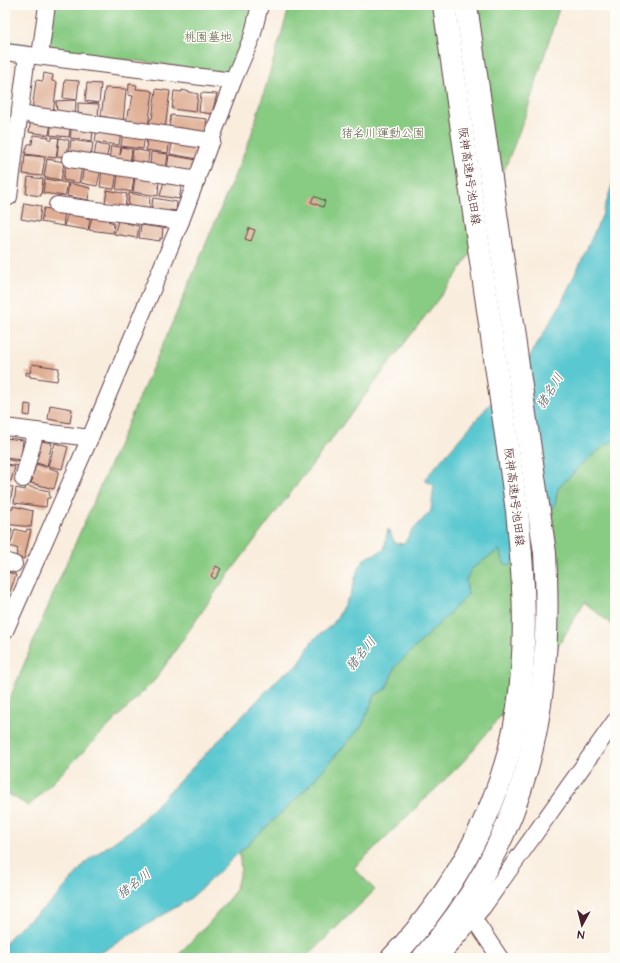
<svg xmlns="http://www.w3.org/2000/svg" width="620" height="963" font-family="'Architects Daughter','Klee One',sans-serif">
<rect width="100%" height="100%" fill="#fdfcf7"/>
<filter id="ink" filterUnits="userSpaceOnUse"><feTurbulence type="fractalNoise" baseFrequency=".025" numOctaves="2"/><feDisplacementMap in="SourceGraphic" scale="8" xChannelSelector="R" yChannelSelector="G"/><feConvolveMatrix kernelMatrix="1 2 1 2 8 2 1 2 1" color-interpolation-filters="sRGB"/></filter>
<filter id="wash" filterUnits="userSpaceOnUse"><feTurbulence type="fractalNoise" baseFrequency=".012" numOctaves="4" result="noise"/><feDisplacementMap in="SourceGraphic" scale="16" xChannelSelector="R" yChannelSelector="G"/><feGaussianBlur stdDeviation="0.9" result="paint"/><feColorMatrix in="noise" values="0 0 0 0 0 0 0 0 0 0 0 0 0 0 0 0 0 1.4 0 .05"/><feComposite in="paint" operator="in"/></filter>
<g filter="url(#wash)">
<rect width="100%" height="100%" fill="#f9eddd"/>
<!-- green -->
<g fill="#88cb83" stroke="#697557">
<path d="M54 5H251L247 28 233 73 48 50Z"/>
<path d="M290 5H560L526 114 475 246 455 277 219 587 155 680 29 806 5 792V710L59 580 177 312 250 139Z"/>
<path d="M611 441 615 443V627L584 602 559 645 463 762 354 868 375 890 305 958H175L210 922 235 891 241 869 239 853 302 793 362 726 375 695 386 689 395 667 468 595 466 580 471 569 499 550 505 565 555 504 558 488 591 456Z"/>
</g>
<!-- water -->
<path fill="#5ac8d0" stroke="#52747e" d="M615 176V443L611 441 591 456 558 488 555 504 512 565H505L499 550 471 569 466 580 468 595 395 667 386 689 375 695 362 726 302 793 191 898 92 958H5V943L20 927 54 900 88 860 134 828 282 675 298 666 312 641 333 624 351 593 357 572 364 559 384 550 388 529 395 543 404 544 411 532 431 511 434 485 424 480 527 361 561 304 602 216Z"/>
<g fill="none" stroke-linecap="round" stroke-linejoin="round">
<!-- stream -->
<path stroke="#5ac8d0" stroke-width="4.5" d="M5 43 28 46"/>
</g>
<g id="blocks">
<!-- building -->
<g fill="#dfae94">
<path d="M44 73 53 75 52 81 57 82 53 113 32 110 36 80 43 81Z"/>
<path d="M65 80 79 81 77 100 63 98Z"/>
<path d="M87 83 101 84 99 103 85 101Z"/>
<path d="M129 84 137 85 136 89 149 90 153 92 148 126 126 123 128 110H130L133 96 128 95Z"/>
<path d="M105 88 126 89 123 124 117 123V119L101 116Z"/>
<path d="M156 89 170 91 165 129 150 125V119H152Z"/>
<path d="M182 90 198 94 196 112 172 109 174 91 182 92Z"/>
<path d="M201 93 217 94 212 114 199 112Z"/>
<path d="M73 100 76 101 75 115 57 113 56 101Z"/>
<path d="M78 103 99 104 98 118 78 115Z"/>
<path d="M171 115 207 119 205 134 169 129Z"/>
<path d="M31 119 51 122 49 135 29 132Z"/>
<path d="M52 122 70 124 69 137 50 135Z"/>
<path d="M72 126 93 129 92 141 70 138Z"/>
<path d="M97 128 121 131 119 145 95 142Z"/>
<path d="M123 131 145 134 143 149 121 146Z"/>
<path d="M33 135 49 137 48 139 52 140V137L59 138 56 158 25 154 28 144H32Z"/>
<path d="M147 136 170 138 168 153 146 150Z"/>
<path d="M59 138 69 140 67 157 57 156Z"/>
<path d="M71 140 93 143 91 158 69 155Z"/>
<path d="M173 140 200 144 197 159 170 154Z"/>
<path d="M96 144 109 146 106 161 94 159Z"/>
<path d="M111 146 121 147 120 155 122 147 132 149 130 163 109 160Z"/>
<path d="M133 149 149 152 147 168 131 165Z"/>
<path d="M151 152 168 154 166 169 150 167Z"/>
<path d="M25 155 45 157 42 176 23 174Z"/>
<path d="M169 155 197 160 190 175 167 170Z"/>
<path d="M47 159 64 162 61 180 44 177Z"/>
<path d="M66 163 82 166 79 183 63 180Z"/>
<path d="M84 166 101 169 97 186 81 183Z"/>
<path d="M102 170 117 172 114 189 100 187Z"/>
<path d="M118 175 134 177 132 192 116 189Z"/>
<path d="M28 177 43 179 41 196 26 194Z"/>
<path d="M135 177 159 181 158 196 133 192Z"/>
<path d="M45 179 68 183 65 196 43 193Z"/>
<path d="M164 181 182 184 179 199 160 196Z"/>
<path d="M69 183 90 188 88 200 67 196Z"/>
<path d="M107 190 127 194 125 207 105 203Z"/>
<path d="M129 193 150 197 149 210 128 207Z"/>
<path d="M314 196 325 201 323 207 311 202Z"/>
<path d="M153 198 177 202 176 211 170 210 169 215 151 211Z"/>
<path d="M24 203 41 206 39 222 21 219Z"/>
<path d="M44 208 65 212 63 226 41 222Z"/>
<path d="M68 213 90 219 88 230 64 226Z"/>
<path d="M92 217 108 219V221L114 223 113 233 89 230Z"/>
<path d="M118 221 139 226 137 238 114 234Z"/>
<path d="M141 225 163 228 162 239 160 238V241L139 238Z"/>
<path d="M249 228 255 230 251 241 245 239Z"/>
<path d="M32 364 59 368 57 381 30 377V375H26V372L30 373Z"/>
<path d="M25 404 31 405 30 416 24 415Z"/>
<path d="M50 405 72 409 70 423 48 419Z"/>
<path d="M5 438 23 440 21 460 5 458Z"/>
<path d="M42 441 52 443 47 466 33 462 39 443 41 444Z"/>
<path d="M55 443 68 447 62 469 48 466Z"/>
<path d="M5 459 20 462 19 466 5 464Z"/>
<path d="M5 464 15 467 11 481 5 480Z"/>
<path d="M36 464 59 471 54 489 31 483 33 478 29 477 31 471 34 472Z"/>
<path d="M5 486 13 487 10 503 5 502Z"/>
<path d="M26 486 49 491 50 498H47L46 507 14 503 16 488 25 490Z"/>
<path d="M13 506 33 511 31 527 5 524V507L13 509Z"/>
<path d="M5 526 12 529 5 550Z"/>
<path d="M15 529 26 532 27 529 31 530 24 559 16 557 18 549 10 546Z"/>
<path d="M216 566 221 569 215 579 211 576Z"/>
<path d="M5 571 16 575 9 594 5 592Z"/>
</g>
</g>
</g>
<g filter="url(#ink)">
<use href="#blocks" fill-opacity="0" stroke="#643e46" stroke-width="1"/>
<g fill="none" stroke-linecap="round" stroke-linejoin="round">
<defs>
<g id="minor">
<path d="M5 52 233 81"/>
<path d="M40 56 47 5"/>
<path d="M31 115 212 141"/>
<path d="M70 159 197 180"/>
<path d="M9 197 27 55"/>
<path d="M57 205 181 221"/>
<path d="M5 427 90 438"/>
<path d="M23 479 36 431"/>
<path d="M5 561 14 564"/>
<path d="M5 631 90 438 181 221 233 81 252 37 260 5"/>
<path d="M473 918 500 958"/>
<path d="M439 958 483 907 615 721"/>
</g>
<g id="highway">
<path d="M392 958C455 891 502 805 517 714 528 647 524 578 517 511L444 5"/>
<path d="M423 958C528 838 554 708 545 553L466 5"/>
</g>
</defs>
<!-- minor casing -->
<use href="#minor" stroke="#643e46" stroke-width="18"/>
<!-- highway casing -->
<use href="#highway" stroke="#643e46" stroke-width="24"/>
<!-- minor -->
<use href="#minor" stroke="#fff" stroke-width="16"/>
<!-- highway -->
<use href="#highway" stroke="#fff" stroke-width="22"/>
</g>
</g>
<g text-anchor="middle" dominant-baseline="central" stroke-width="3" stroke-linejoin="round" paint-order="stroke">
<!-- park labels -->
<g font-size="12" fill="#605b4a" stroke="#fdfcf7">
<text x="208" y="37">桃園墓地</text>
<text x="383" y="133">猪名川運動公園</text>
</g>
<!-- street labels -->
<g font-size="12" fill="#4a1f2b" stroke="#fdfcf7">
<text transform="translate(469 176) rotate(82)">阪神高速11号池田線</text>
<text transform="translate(514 497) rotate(83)">阪神高速11号池田線</text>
</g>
<!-- water labels -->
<g font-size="13" font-style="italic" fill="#505a65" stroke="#fdfcf7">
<text transform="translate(550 391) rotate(-58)">猪名川</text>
<text transform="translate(361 654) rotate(-51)">猪名川</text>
<text transform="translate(134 884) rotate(-38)">猪名川</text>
</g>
</g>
<!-- margin -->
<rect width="620" height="963" fill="none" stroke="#fdfcf7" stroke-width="20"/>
<!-- north arrow -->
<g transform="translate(582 925) rotate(187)" stroke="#fdfcf7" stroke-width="3" paint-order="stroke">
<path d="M0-3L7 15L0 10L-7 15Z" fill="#4a1f2b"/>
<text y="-6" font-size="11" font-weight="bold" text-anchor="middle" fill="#4a1f2b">N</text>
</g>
</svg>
